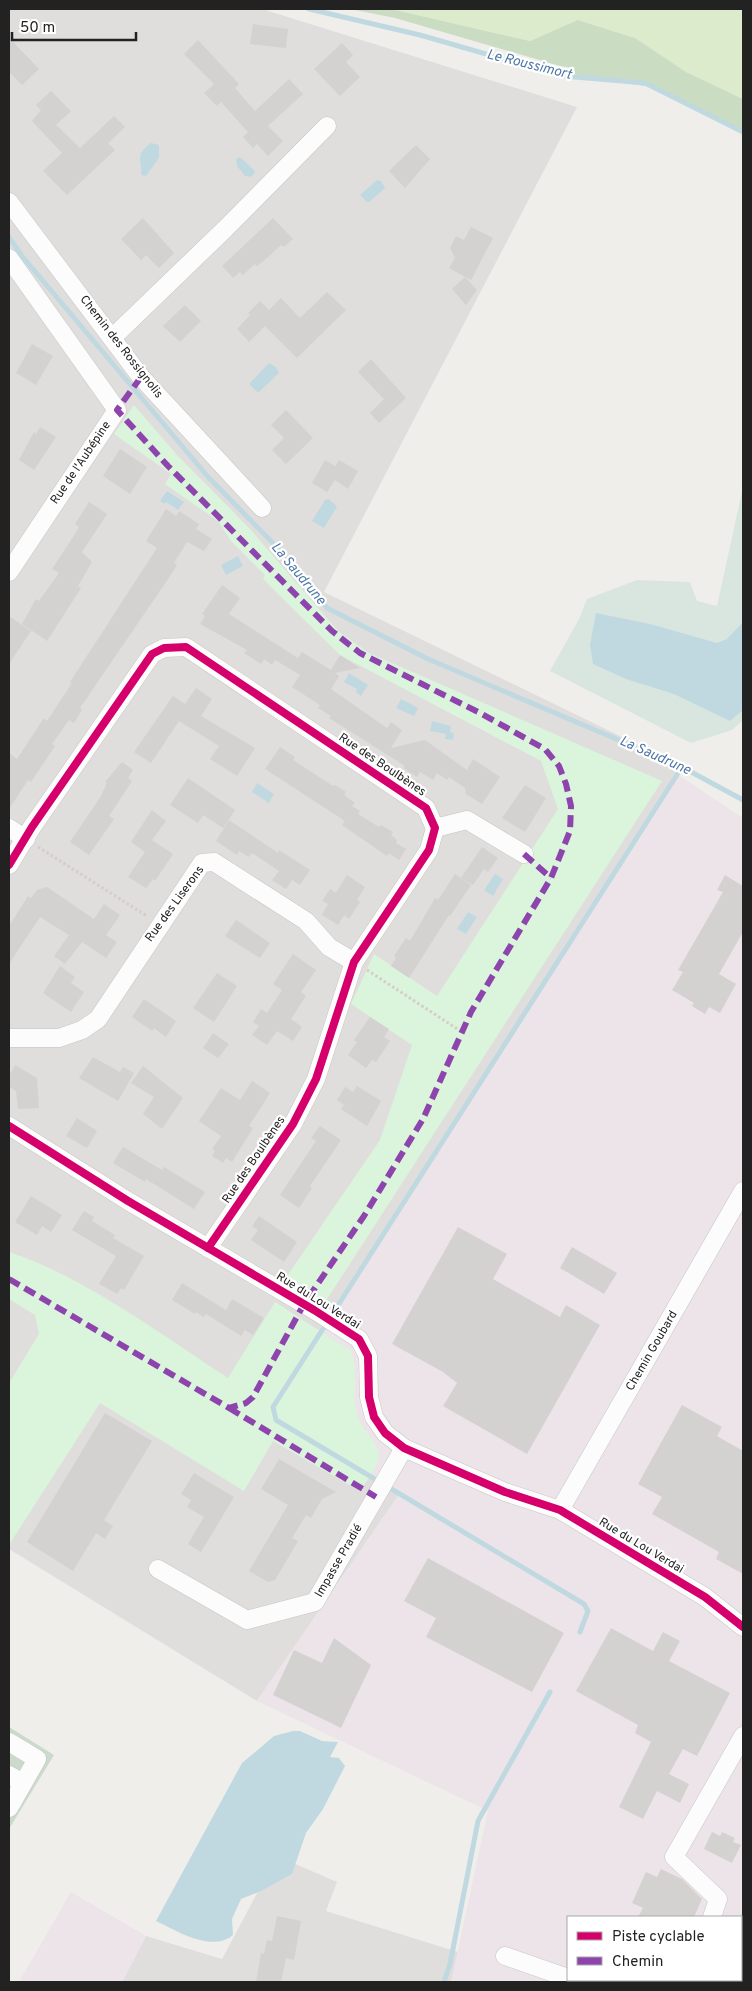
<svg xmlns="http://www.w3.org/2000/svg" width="752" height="1991" font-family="Overpass,sans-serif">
<rect width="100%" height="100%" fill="#efeeeb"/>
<!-- residential -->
<g fill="#dfdedc">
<path d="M9 9H262L577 107 324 592 657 754 677 774 270 1407 400 1493 257 1701 9 1549Z"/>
<path d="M277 1856 337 1882 326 1911 458 1952 451 1982H122L146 1936 222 1959Z"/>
</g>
<!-- industrial -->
<g fill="#ece4e9">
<path d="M677 774 743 818V1982H694L687 1980H741V1917H568V1980H681L680 1982H451L488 1811 257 1701 400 1493 269 1408Z"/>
<path d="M71 1892 146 1936 122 1982H19Z"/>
</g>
<!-- grass -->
<path fill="#dbebcc" d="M391 9H743V99L686 72 635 38 579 20 530 41Z"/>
<!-- forest -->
<path fill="#caddc2" d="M350 9H391L530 41 578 20 635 38 686 72 743 99V132L659 88 576 76 573 68 560 66 395 18Z"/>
<!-- wetland -->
<path fill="#d9e6df" d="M743 487V720L732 730 691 743 550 671 579 619 587 599 637 580 690 582 697 601 717 606Z"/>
<!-- cemetery -->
<path fill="#cadacb" d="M9 1727 54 1755 9 1829Z"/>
<!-- park -->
<g fill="#dbf4dc">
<path d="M134 405 177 455 250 529 338 631 369 653 662 781 320 1310 281 1285 380 1140 412 1045 351 1004 374 954 437 996 558 809 541 761 340 655 263 579 265 575 231 541 218 521 165 484 171 474 114 434Z"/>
<path d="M9 1252C85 1277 160 1334 228 1378L275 1302 351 1351C360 1373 350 1397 359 1420 364 1432 379 1442 379 1457 378 1467 366 1482 360 1491L273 1441 244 1491 100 1403 9 1545V1383L39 1334 35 1315 9 1299Z"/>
</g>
<!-- water -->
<g fill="#c0d9e1">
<path d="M151 143 159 145V158L146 176 141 175C143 160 133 156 151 143Z"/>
<path d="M240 157 254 170 255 173 250 177 245 176 237 166 236 159Z"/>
<path d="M377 180 381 181 385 188 368 203 360 195Z"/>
<path d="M269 363 276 367 279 373 258 393 249 384Z"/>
<path d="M167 491 184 502 178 510 166 502 164 504 160 501Z"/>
<path d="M329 499 337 507 324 528 312 521 325 500Z"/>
<path d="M238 556 243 566 226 575 221 565Z"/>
<path d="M596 613 650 624 717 643 727 639 743 622V710L730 721 674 694 626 679 593 664 590 645Z"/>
<path d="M349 673 368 685 361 696 356 692 357 689 344 682Z"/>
<path d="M401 699 418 708 414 716 396 708Z"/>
<path d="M432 721 451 726 450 732 454 733 453 740 445 739 446 734 430 731Z"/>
<path d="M257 783 274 794 269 803 252 792Z"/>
<path d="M495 874 503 879 493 896 484 890Z"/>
<path d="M468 912 477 917 466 934 457 929Z"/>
<path d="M293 1731H300L322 1741 338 1742 330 1757 339 1758 345 1766 323 1809 306 1833 292 1874 261 1891 241 1899 232 1919 233 1935C212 1953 177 1931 156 1921L242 1763 274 1736Z"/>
</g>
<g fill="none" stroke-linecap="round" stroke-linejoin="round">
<!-- stream -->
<g stroke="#c0d9e1" stroke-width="5">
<path d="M309 9 420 35 563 76 645 83 743 132"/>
<path d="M9 237 22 256 209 478 271 541 327 608 428 659 682 767 743 800"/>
<path d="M580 1632 588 1611 584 1604 276 1420 273 1407 682 767"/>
<path d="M444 1982 450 1964 478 1821 550 1692"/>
</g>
</g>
<!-- building -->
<g fill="#d4d2d0">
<path d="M253 24 288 29 286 48 250 44Z"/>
<path d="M9 38 39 69 22 85 9 72Z"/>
<path d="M198 40 239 84 235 88 255 111 289 79 303 94 268 126 283 141 268 156 257 144 253 148 243 137 248 132 221 102 217 106 204 93 214 84 184 54Z"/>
<path d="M342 43 353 55 346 62 360 77 340 96 314 69Z"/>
<path d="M51 91 71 111 56 125 80 148 114 116 125 127 108 143 115 150 67 195 43 171 62 153 32 121 41 110 36 105Z"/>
<path d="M416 145 430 159 405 188 389 171Z"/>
<path d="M143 218 174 253 159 268 146 255 141 260 121 239Z"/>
<path d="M273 218 293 239 284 247 281 245 267 258 257 266 255 264 243 275 240 272 233 278 222 266Z"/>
<path d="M471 227 493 238 471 280 449 268 455 258 450 248 456 236 464 240Z"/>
<path d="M465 277 477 290 466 305 452 289Z"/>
<path d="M327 292 346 310 297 358 265 326 249 342 237 329 250 315 248 313 260 301 269 310 281 298 300 318Z"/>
<path d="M185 305 201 321 180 342 163 326Z"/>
<path d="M32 344 53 356 36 385 16 373Z"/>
<path d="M371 359 406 398 379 423 370 413 384 399 358 372Z"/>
<path d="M286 410 313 438 286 464 272 450 284 438 271 425Z"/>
<path d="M40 427 56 437 34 470 19 460 34 432 36 434Z"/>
<path d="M120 449 147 467 130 494 103 476Z"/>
<path d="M325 460 335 466 339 460 358 471 348 489 335 480 327 492 312 483Z"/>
<path d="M89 502 107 514 82 552 92 562 78 586 81 588 47 641 22 624 36 599 39 601 59 573 52 569 75 534 79 527 75 524Z"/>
<path d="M166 509 176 516 179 511 199 524 196 529 212 539 204 551 187 542 174 563 177 565 168 579 80 708 82 710 74 723 69 720 52 744 55 746 31 782 28 780 9 809V753L17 759 44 718 47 721 72 683 70 682 157 548 146 541Z"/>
<path d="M222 585 240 598 229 614 298 658 302 652 331 670 340 655 360 668 335 673 339 676 331 689 387 728 391 722 402 730 391 748 425 740 467 770 473 759 500 777 482 804 466 794 465 788 449 777 447 780 437 773 433 780 420 772 417 777 403 768 405 766 329 718 331 716 318 708 320 705 292 687 300 675 275 660 272 665 264 659 261 664 244 653 247 650 200 624 205 616 202 614Z"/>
<path d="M9 616 31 631 9 664Z"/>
<path d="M196 688 212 699 201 716 255 748 237 776 210 759 219 746 179 721 151 763 134 752 173 696 185 704Z"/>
<path d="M280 747 295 757 293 760 333 786 335 785 346 792 344 795 355 803 352 806 360 811 358 814 379 827 381 825 393 832 391 835 397 840 396 843 406 849 399 860 389 853 387 856 342 825 345 821 265 769Z"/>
<path d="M122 762 133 770 128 778 132 781 109 816 114 819 89 855 70 842 101 796 107 783 105 782Z"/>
<path d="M188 778 235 810 223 828 203 815 198 823 170 805Z"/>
<path d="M525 785 546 798 525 832 502 818Z"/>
<path d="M152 810 166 821 152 840 173 854 155 881 153 879 146 888 128 877 145 852 131 842Z"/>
<path d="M229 820 278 853 279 850 310 870 300 885 292 880 286 889 272 880 279 871 252 853 249 857 239 851 237 855 216 841Z"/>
<path d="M482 847 498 858 488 872 484 869 473 885 461 878Z"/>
<path d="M455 874 471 885 450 916 449 915 409 978 391 966 396 958 394 956 406 938 410 941 435 898 438 900Z"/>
<path d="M347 875 365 887 357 900 360 902 349 919 344 915 338 925 322 915 328 904 322 901 330 889 336 893Z"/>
<path d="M725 875 743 886V932L719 974 736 984 720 1013 709 1007 705 1014 692 1006 694 1003 672 990 683 972 678 970 723 892 717 890Z"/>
<path d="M47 887 94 919 104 904 120 915 106 935 117 942 106 958 82 942 65 964 54 956 69 935 40 917 9 964V926L28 896 31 898 37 890Z"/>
<path d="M236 920 270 943 260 958 225 936Z"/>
<path d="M293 954 316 970 301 992 306 996 291 1019 302 1027 293 1041 277 1031 267 1045 252 1035 259 1026 253 1022 261 1009 267 1013 282 990 273 984Z"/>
<path d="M60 966 75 977 71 983 84 992 71 1012 43 993Z"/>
<path d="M217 973 237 986 214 1022 193 1008Z"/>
<path d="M144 999 176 1021 166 1037 154 1028 152 1031 132 1017Z"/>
<path d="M370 1017 389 1029 384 1037 390 1041 376 1062 372 1060 366 1068 348 1055 357 1042 354 1040Z"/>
<path d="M213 1033 229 1044 218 1058 203 1048Z"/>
<path d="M93 1057 120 1072 123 1067 134 1073 118 1101 79 1078Z"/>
<path d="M15 1065 37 1078 39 1108 18 1109 16 1091 9 1087V1076Z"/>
<path d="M143 1066 183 1098 162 1129 143 1114 154 1097 131 1083Z"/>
<path d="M252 1081 270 1093 249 1126 253 1128 232 1162 226 1158 223 1163 212 1156 215 1151 212 1149 221 1136 199 1121 221 1088 240 1100Z"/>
<path d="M357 1086 381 1101 367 1126 341 1109 344 1105 337 1100 345 1087 353 1092Z"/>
<path d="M77 1118 97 1131 87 1148 66 1136Z"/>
<path d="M320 1126 341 1140 310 1186 312 1188 299 1208 280 1195 316 1141 311 1138Z"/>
<path d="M123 1147 162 1170 164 1167 205 1192 194 1209 146 1179 145 1182 113 1163Z"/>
<path d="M31 1196 62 1215 51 1232 42 1226 37 1235 15 1222Z"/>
<path d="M84 1211 94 1217 92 1221 115 1235 113 1238 144 1256 124 1290 121 1288 117 1294 99 1284 116 1256 72 1230Z"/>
<path d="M259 1216 297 1242 284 1262 251 1240 258 1230 252 1226Z"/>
<path d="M458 1227 507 1254 493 1279 560 1317 566 1305 600 1325 527 1454 443 1406 457 1383 443 1372 392 1344Z"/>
<path d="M572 1247 617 1273 604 1294 560 1268Z"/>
<path d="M182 1283 226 1310 232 1299 264 1318 253 1335 245 1330 241 1336 206 1314 204 1317 196 1312 195 1314 172 1300Z"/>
<path d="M682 1405 722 1427 717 1436 743 1451V1574L716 1559 719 1552 652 1514 662 1497 638 1484Z"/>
<path d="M105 1413 152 1441 104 1520 113 1526 105 1539 96 1533 73 1571 27 1542Z"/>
<path d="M279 1459 336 1492 322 1499 311 1518 306 1515 292 1538 298 1541 275 1580 268 1582 249 1571 288 1505 261 1489Z"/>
<path d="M194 1473 234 1497 201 1552 188 1544 204 1517 187 1507 191 1500 181 1494Z"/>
<path d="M428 1558 564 1633 532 1692 426 1637 436 1618 404 1601Z"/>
<path d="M611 1628 653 1651 663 1632 680 1641 669 1661 730 1693 697 1756 683 1749 669 1774 689 1784 680 1803 657 1791 643 1819 619 1807 651 1742 635 1733 638 1725 576 1691Z"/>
<path d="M334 1638 371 1665 341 1728 273 1695 294 1650 322 1663Z"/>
<path d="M712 1832 720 1836 722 1832 735 1838 733 1842 741 1845 732 1863 704 1849Z"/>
<path d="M661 1869 682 1879 702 1899 694 1917H638L643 1908 632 1903 646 1872 657 1877Z"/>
<path d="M277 1916 301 1921 294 1960 286 1958 281 1982H256L261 1953 264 1954 267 1940 272 1941Z"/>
</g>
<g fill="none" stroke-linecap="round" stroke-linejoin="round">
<defs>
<g id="minor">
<path d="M9 202 141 377 262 508"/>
<path d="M9 258 117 410 9 572"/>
<path d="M112 338 225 229 327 126"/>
<path d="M9 828 26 839"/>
<path d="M435 828 467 820 524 854"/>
<path d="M9 865 32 827 152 654 164 648 186 647 426 808 435 828 429 850 354 962 316 1079 293 1124 208 1248"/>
<path d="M9 1038H59L82 1030 98 1019 202 863 214 862 306 921 329 947 354 962"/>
<path d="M9 1126 128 1201 314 1310 359 1339 368 1356 369 1397 374 1417 385 1433 404 1448 505 1492 560 1510 705 1597 743 1627"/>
<path d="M560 1510 743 1191"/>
<path d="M158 1569 247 1620 315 1602 404 1448"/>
<path d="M9 1742 37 1759 9 1808"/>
<path d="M9 1775 23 1783"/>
<path d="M712 1917 718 1899 674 1857 743 1736"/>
<path d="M505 1956 568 1978"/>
<path d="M630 1982 640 1980"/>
</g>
</defs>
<!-- minor casing -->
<use href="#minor" stroke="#c7c6c5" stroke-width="19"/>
<!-- path -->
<g stroke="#d8ccc9" stroke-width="3" stroke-dasharray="2.5 2.5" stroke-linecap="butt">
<path d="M38 847 147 916"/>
<path d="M367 970 462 1032"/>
</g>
<!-- minor -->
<use href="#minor" stroke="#fdfcfc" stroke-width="18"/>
<!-- quiet -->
<g stroke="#8e44ad" stroke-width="6" stroke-dasharray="12 6" stroke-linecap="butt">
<path d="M524 854 551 878"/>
<path d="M9 1279 229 1408 246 1403 253 1397 304 1304 364 1216 423 1119 471 1012 551 878 570 831 571 806 566 784 559 766 545 749 482 714 360 653 332 631 168 466 117 410 141 377"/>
<path d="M229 1408 376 1497"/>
</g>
<defs>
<g id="cycleway">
<path d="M9 865 32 827 152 654 164 648 186 647 426 808 435 828 429 850 354 962 316 1079 293 1124 208 1248"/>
<path d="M9 1126 128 1201 314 1310 359 1339 368 1356 369 1397 374 1417 385 1433 404 1448 505 1492 560 1510 705 1597 743 1627"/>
</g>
</defs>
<!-- cycleway casing -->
<use href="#cycleway" stroke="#fff" stroke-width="11"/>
<!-- cycleway -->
<use href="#cycleway" stroke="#d6006c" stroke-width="8"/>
</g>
<g text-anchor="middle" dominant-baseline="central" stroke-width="4.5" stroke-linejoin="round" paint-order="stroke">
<!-- street labels -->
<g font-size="12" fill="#222" stroke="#fff">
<text transform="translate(121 347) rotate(52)">Chemin des Rossignolis</text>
<text transform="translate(81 463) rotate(-56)">Rue de l'Aubépine</text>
<text transform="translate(382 765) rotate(34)">Rue des Boulbènes</text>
<text transform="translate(175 904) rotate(-54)">Rue des Liserons</text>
<text transform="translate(254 1160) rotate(-56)">Rue des Boulbènes</text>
<text transform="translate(318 1301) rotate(32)">Rue du Lou Verdai</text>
<text transform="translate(652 1351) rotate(-60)">Chemin Goubard</text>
<text transform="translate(641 1546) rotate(31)">Rue du Lou Verdai</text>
<text transform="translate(339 1561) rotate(-60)">Impasse Pradié</text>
</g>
<!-- water labels -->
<g font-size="14" font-style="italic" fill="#4e77a7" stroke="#fff">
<text transform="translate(529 65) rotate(14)">Le Roussimort</text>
<text transform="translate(298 574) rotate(50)">La Saudrune</text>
<text transform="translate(655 756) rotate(24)">La Saudrune</text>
</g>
</g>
<!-- border -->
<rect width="752" height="1991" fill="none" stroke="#222222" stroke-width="20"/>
<!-- legend -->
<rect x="567" y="1916" width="175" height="65" fill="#ffffff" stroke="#a7a7a7"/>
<rect x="577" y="1932" width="25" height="8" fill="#d6006c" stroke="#a7a7a7"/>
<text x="612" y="1941" font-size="15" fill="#222222">Piste cyclable</text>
<rect x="577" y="1957" width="25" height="8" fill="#8e44ad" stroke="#a7a7a7"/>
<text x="612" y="1966" font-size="15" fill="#222222">Chemin</text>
<!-- scale -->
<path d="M12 32v8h124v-8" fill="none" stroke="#222222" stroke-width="2.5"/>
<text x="20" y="32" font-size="15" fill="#222222" stroke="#ffffff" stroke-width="4" paint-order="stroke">50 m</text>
</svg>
